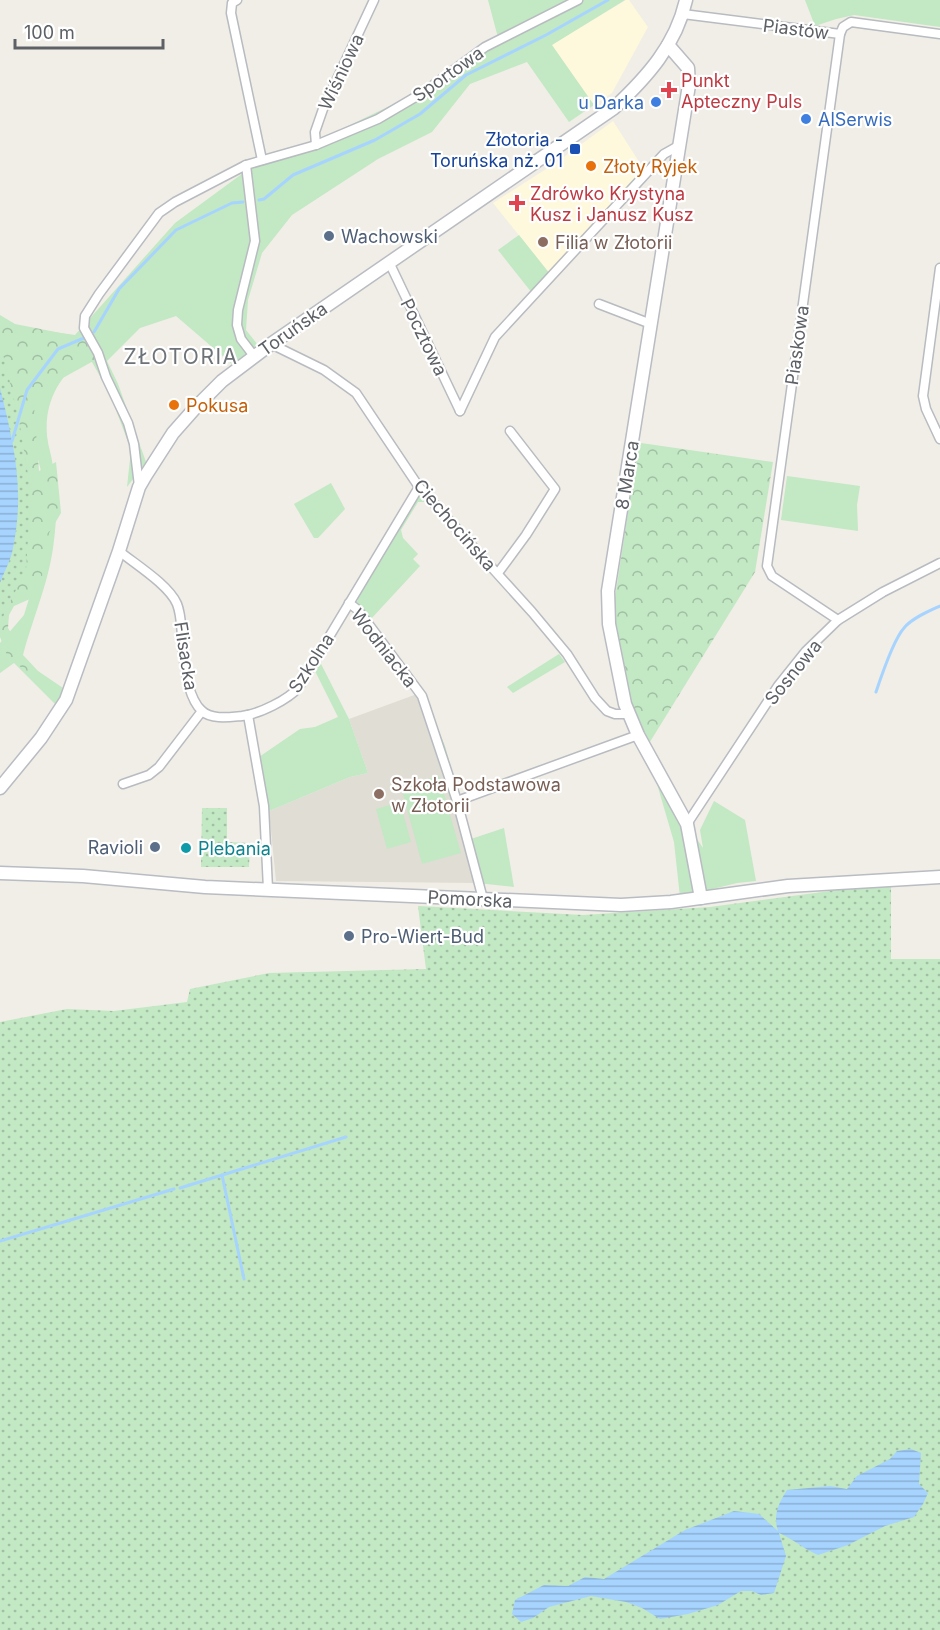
<svg xmlns="http://www.w3.org/2000/svg" width="940" height="1630" font-family="Inter,sans-serif">
<defs>
<pattern id="forest-crowns" width="20" height="18" patternUnits="userSpaceOnUse" patternTransform="scale(1.5)"><rect width="20" height="18" fill="#c2e8c4"/><path d="M2 6a3 3 0 1 1 6 0M12 15a3 3 0 1 1 6 0" fill="none" stroke="#a1bfa3"/></pattern>
<pattern id="park-dots" width="8" height="8" patternUnits="userSpaceOnUse" patternTransform="scale(1.5)"><rect width="8" height="8" fill="#c2e8c4"/><path d="M2 2h.1M6 6h.1" fill="none" stroke="#a1bfa3" stroke-width="1.8" stroke-linecap="round"/></pattern>
<pattern id="water-rules" width="6" height="5" patternUnits="userSpaceOnUse" patternTransform="scale(1.5)"><rect width="6" height="5" fill="#a7d4ff"/><path d="M0 2.5h6" fill="none" stroke="#8bafd2"/></pattern>
</defs>
<rect width="100%" height="100%" fill="#f0eee6"/>
<!-- commercial -->
<g fill="#fef8dc">
<path d="M626 0H629L648 27 612 93 594 105 551 45Z"/>
<path d="M613 121 645 171 550 274 493 203 557 162Z"/>
</g>
<!-- education -->
<path fill="#e0ddd4" d="M417 694 477 883 276 881 269 811 350 777 368 773 349 719Z"/>
<!-- green -->
<g fill="#c2e8c4">
<path d="M488 0H625L552 45 594 105 569 122 527 62 470 84 432 132 378 159 292 215 262 253 248 300 246 330 258 345 233 365 176 316 140 328 107 361 118 384 146 462 127 487 131 450 110 394 88 355C60 374 44 401 47 436 48 446 52 457 53 467 57 491 57 517 54 540 50 580 33 617 23 655L38 671 63 688 57 706 14 663 0 673V643L24 615 35 579 41 471 26 411 0 322 4 325 75 335 175 223 250 168 321 139 398 102 460 61 500 45Z"/>
<path d="M805 0H940V27L854 15 836 19 815 26Z"/>
<path d="M519 235 550 274 532 293 498 250Z"/>
<path d="M787 476 860 486 857 505 858 531 781 520Z"/>
<path d="M331 483 345 509 318 538H314L294 504Z"/>
<path d="M420 495 427 502H418L401 530 403 538 418 554 413 559 420 566 370 620 422 690 445 746 471 839 504 828 514 887 477 883 417 694 351 609 358 600 355 597Z"/>
<path d="M559 654 565 662 513 693 507 687Z"/>
<path d="M319 660 349 719 368 773 350 777 269 811 259 757 300 729 315 727 338 717 314 669Z"/>
<path d="M439 776 461 853 422 864 401 787Z"/>
<path d="M655 777 703 848 700 830 714 801 745 820 756 881 737 883 680 897 674 842Z"/>
<path d="M400 802 411 842 387 849 376 809Z"/>
</g>
<!-- forest -->
<g fill="url(#forest-crowns)">
<path d="M0 315 15 324 81 337 94 348 97 359 41 390 34 406 39 471 56 462 61 513 49 533 39 595 14 606 9 615 8 628 18 645 31 676 7 655 0 637Z"/>
<path d="M641 443 773 462 755 572 648 745 626 700 613 611 637 453Z"/>
</g>
<!-- park -->
<g fill="url(#park-dots)">
<path d="M0 349 4 358 19 420 31 493 26 569 0 623Z"/>
<path d="M202 808H227V842L250 843 249 867H201Z"/>
<path d="M891 883V959H940V1630H0V1022L67 1009 114 1011 187 1002 190 989 269 973 426 969 418 906 583 915 710 907Z"/>
</g>
<!-- water -->
<g fill="url(#water-rules)">
<path d="M0 388C14 444 25 490 13 548 11 560 4 572 0 583Z"/>
<path d="M911 1449 921 1453 919 1484 928 1493 923 1504 914 1517 885 1526 848 1545 818 1555C804 1549 793 1539 779 1533L786 1556 774 1593 761 1595 752 1591H741L718 1605 688 1614 660 1619 642 1608 626 1602 591 1596 549 1607 533 1618 521 1622 512 1614 515 1600 544 1585 568 1586 585 1577 604 1579 685 1530 734 1511 759 1514 778 1531C773 1516 778 1504 787 1490L830 1486 847 1489 857 1476 890 1459 897 1451Z"/>
</g>
<g fill="none" stroke-linecap="round" stroke-linejoin="round">
<!-- stream -->
<g stroke="#a7d4ff" stroke-width="3">
<path d="M259 200 264 199 293 175 375 140 420 114 466 75 546 35 608 0"/>
<path d="M94 332 119 289 176 230 232 203 243 202"/>
<path d="M12 441 27 390 58 349 84 338"/>
<path d="M876 692C881 677 894 639 904 628 912 618 929 611 940 606"/>
<path d="M222 1175 244 1279"/>
<path d="M180 1188 346 1137"/>
<path d="M0 1241 174 1189"/>
</g>
<defs>
<g id="street">
<path d="M237 0 232 3 231 13 262 160"/>
<path d="M683 14 840 34 843 27 851 22 940 34"/>
<path d="M316 145 315 132 323 109 374 0"/>
<path d="M246 165 255 241 238 310 237 325 241 339 254 356"/>
<path d="M389 262 460 411"/>
<path d="M940 268 923 396 926 409 940 439"/>
<path d="M599 304 651 324"/>
<path d="M271 344 324 370 356 393 419 487 532 612 567 654 595 698 607 711 615 714H629"/>
<path d="M460 411 495 337 664 154 680 145"/>
<path d="M139 486 134 444 128 423 106 377 98 353 84 328 85 316 99 294 159 213 175 202 246 165 316 145 378 119 424 92 485 47 578 0"/>
<path d="M119 551C135 564 169 585 177 604 181 614 181 625 182 636 183 656 186 697 202 711 212 720 230 717 242 716 259 714 288 700 299 687L419 487"/>
<path d="M498 573 526 535 555 489 510 431"/>
<path d="M349 603 358 610 422 696 457 801 483 899"/>
<path d="M838 620 772 576 767 566 840 34"/>
<path d="M248 715 264 806 268 889"/>
<path d="M123 784 149 775 159 767 202 711"/>
<path d="M457 801 638 735"/>
<path d="M687 824 778 686 806 651 838 620 883 592 940 563"/>
</g>
<g id="secondary">
<path d="M668 45 688 68 689 85 608 591 609 624 625 704 638 735 687 824 701 898"/>
<path d="M0 788 41 738 66 700 119 551 139 487 146 475 173 433 196 407 222 381 271 344 614 108C647 77 676 45 686 0"/>
<path d="M0 873 83 876 205 887 621 905 671 902 788 886 940 877"/>
</g>
</defs>
<!-- street casing -->
<use href="#street" stroke="#b8bbc0" stroke-width="11"/>
<!-- secondary casing -->
<use href="#secondary" stroke="#b9bcc2" stroke-width="15"/>
<!-- street -->
<use href="#street" stroke="#fff" stroke-width="8"/>
<!-- secondary -->
<use href="#secondary" stroke="#fff" stroke-width="12"/>
</g>
<!-- markers -->
<g fill="#e0444e" stroke="#fff" stroke-width="2">
<path d="M666 81h6v6h6v6h-6v6h-6v-6h-6v-6h6z"/>
<path d="M514 194h6v6h6v6h-6v6h-6v-6h-6v-6h6z"/>
</g>
<g fill="#3f7fe0" stroke="#fff" stroke-width="2">
<circle cx="656" cy="102" r="6"/>
<circle cx="806" cy="119" r="6"/>
</g>
<rect fill="#1a4fb4" stroke="#fff" stroke-width="2" x="569" y="143" width="12" height="12" rx="3"/>
<g fill="#e8710a" stroke="#fff" stroke-width="2">
<circle cx="591" cy="166" r="6"/>
<circle cx="174" cy="405" r="6"/>
</g>
<g fill="#5c6f8a" stroke="#fff" stroke-width="2">
<circle cx="329" cy="236" r="6"/>
<circle cx="155" cy="847" r="6"/>
<circle cx="349" cy="936" r="6"/>
</g>
<g fill="#8d6e63" stroke="#fff" stroke-width="2">
<circle cx="543" cy="242" r="6"/>
<circle cx="379" cy="794" r="6"/>
</g>
<circle fill="#0f9aa8" stroke="#fff" stroke-width="2" cx="186" cy="848" r="6"/>
<g text-anchor="middle" dominant-baseline="central" stroke-width="4.5" stroke-linejoin="round" paint-order="stroke">
<!-- street labels -->
<g font-size="18" fill="#5d6166" stroke="#fff">
<text transform="translate(796 29) rotate(7)">Piastów</text>
<text transform="translate(341 72) rotate(-65)">Wiśniowa</text>
<text transform="translate(448 74) rotate(-35)">Sportowa</text>
<text transform="translate(293 329) rotate(-35)">Toruńska</text>
<text transform="translate(424 337) rotate(64)">Pocztowa</text>
<text transform="translate(797 345) rotate(-82)">Piaskowa</text>
<text transform="translate(627 475) rotate(-81)">8 Marca</text>
<text transform="translate(455 525) rotate(49)">Ciechocińska</text>
<text transform="translate(384 648) rotate(52)">Wodniacka</text>
<text transform="translate(186 656) rotate(81)">Flisacka</text>
<text transform="translate(311 663) rotate(-57)">Szkolna</text>
<text transform="translate(793 672) rotate(-51)">Sosnowa</text>
<text transform="translate(470 899) rotate(3)">Pomorska</text>
</g>
<!-- health labels -->
<g font-size="18" fill="#be3a42" stroke="#fff" text-anchor="start">
<text x="681" y="80">Punkt<tspan x="681" dy="21">Apteczny Puls</tspan></text>
<text x="530" y="193">Zdrówko Krystyna<tspan x="530" dy="21">Kusz i Janusz Kusz</tspan></text>
</g>
<!-- shop labels -->
<g font-size="18" fill="#366cbe" stroke="#fff" text-anchor="end">
<text x="644" y="102">u Darka</text>
<text x="818" y="119" text-anchor="start">AlSerwis</text>
</g>
<!-- transit labels -->
<g font-size="18" fill="#164399" stroke="#fff" text-anchor="end">
<text x="563" y="139">Złotoria -<tspan x="563" dy="21">Toruńska nż. 01</tspan></text>
</g>
<!-- food labels -->
<g font-size="18" fill="#c56008" stroke="#fff" text-anchor="start">
<text x="603" y="166">Złoty Ryjek</text>
<text x="186" y="405">Pokusa</text>
</g>
<!-- service labels -->
<g font-size="18" fill="#4e5e75" stroke="#fff" text-anchor="start">
<text x="341" y="236">Wachowski</text>
<text x="143" y="847" text-anchor="end">Ravioli</text>
<text x="361" y="936">Pro-Wiert-Bud</text>
</g>
<!-- education labels -->
<g font-size="18" fill="#785e54" stroke="#fff" text-anchor="start">
<text x="555" y="242">Filia w Złotorii</text>
<text x="391" y="784">Szkoła Podstawowa<tspan x="391" dy="21">w Złotorii</tspan></text>
</g>
<!-- culture labels -->
<g font-size="18" fill="#0d838f" stroke="#fff" text-anchor="start">
<text x="198" y="848">Plebania</text>
</g>
<!-- quarter labels -->
<g font-size="21" letter-spacing="1.5" fill="#6e7378" stroke="#fff">
<text x="181" y="356">ZŁOTORIA</text>
</g>
</g>
<!-- scale -->
<path d="M15 39v9h148v-9" fill="none" stroke="#5d6166" stroke-width="3"/>
<text x="24" y="39" font-size="18" fill="#5d6166" stroke="#ffffff" stroke-width="4.5" paint-order="stroke">100 m</text>
</svg>
